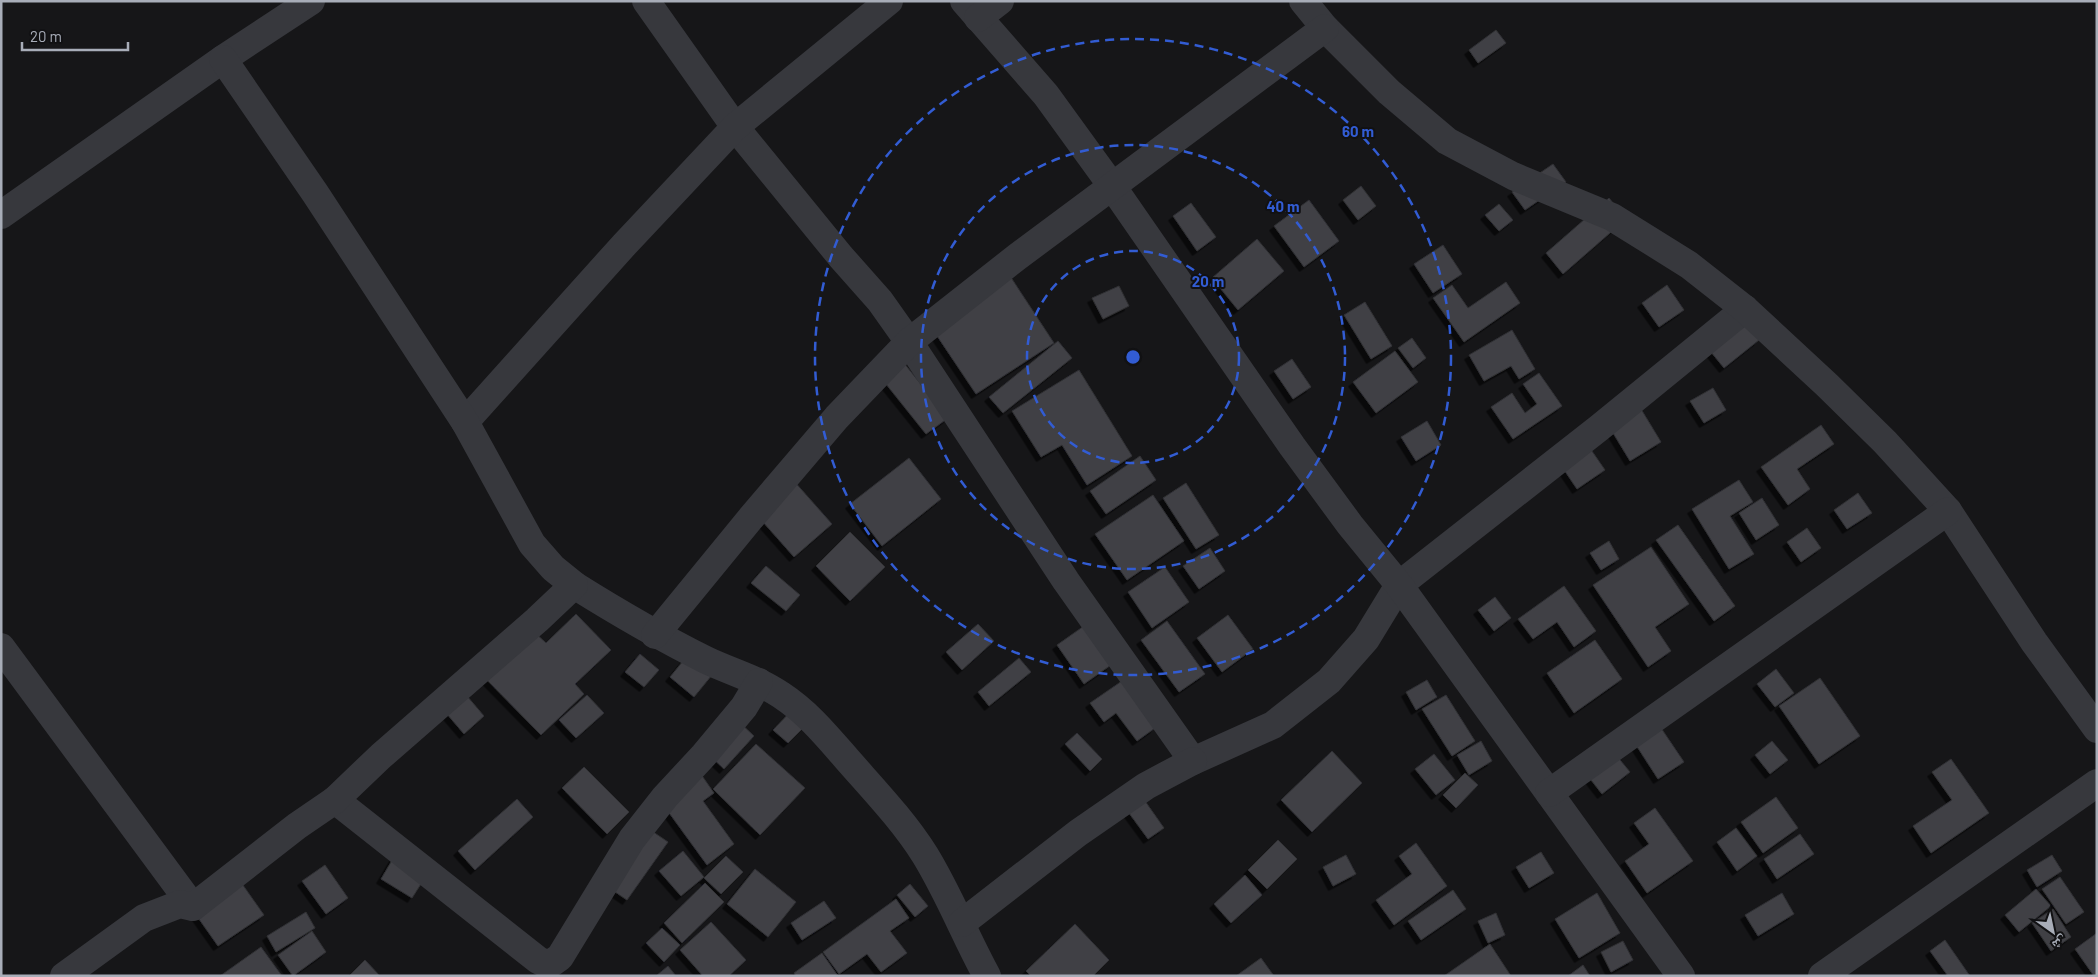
<svg xmlns="http://www.w3.org/2000/svg" width="2098" height="977" font-family="Barlow,'Noto Naskh Arabic',sans-serif">
<defs>
<filter id="shadow"><feDropShadow dx="-4.5" dy="4.5" stdDeviation="0" flood-color="#0009"/></filter>
</defs>
<rect width="100%" height="100%" fill="#161618"/>
<!-- building -->
<g fill="#404145" stroke="#303034" filter="url(#shadow)">
<path d="M1496 30 1506 43 1478 63 1469 50Z"/>
<path d="M1553 164 1566 182 1525 210 1512 192Z"/>
<path d="M1361 186 1376 206 1358 220 1343 200Z"/>
<path d="M1609 198 1626 219 1563 274 1546 253Z"/>
<path d="M1309 200 1339 241 1304 267 1274 226Z"/>
<path d="M1191 203 1216 237 1197 251 1173 216Z"/>
<path d="M1499 204 1513 220 1499 231 1485 215Z"/>
<path d="M1257 239 1284 271 1238 310 1212 278Z"/>
<path d="M1443 245 1462 274 1433 293 1414 264Z"/>
<path d="M1010 276 1054 343 976 394 927 321Z"/>
<path d="M1506 282 1520 303 1464 342 1433 298 1452 285 1468 308Z"/>
<path d="M1667 285 1684 310 1659 327 1642 303Z"/>
<path d="M1119 286 1129 306 1103 319 1092 298Z"/>
<path d="M1365 302 1392 346 1371 359 1344 315Z"/>
<path d="M1746 324 1759 340 1724 368 1711 352Z"/>
<path d="M1512 330 1535 369 1519 379 1511 366 1484 381 1469 355Z"/>
<path d="M1412 338 1426 358 1413 368 1398 348Z"/>
<path d="M1058 341 1072 358 1003 413 989 397Z"/>
<path d="M1395 351 1418 382 1376 413 1353 382Z"/>
<path d="M895 352 948 418 926 434 874 369Z"/>
<path d="M1292 359 1311 387 1293 399 1274 371Z"/>
<path d="M1079 370 1132 456 1087 485 1062 445 1041 457 1012 411Z"/>
<path d="M1539 373 1562 406 1513 439 1491 407 1512 393 1525 413 1537 404 1523 384Z"/>
<path d="M1713 388 1726 410 1704 423 1690 401Z"/>
<path d="M1641 409 1661 442 1630 461 1610 428Z"/>
<path d="M1427 421 1441 445 1416 461 1401 437Z"/>
<path d="M1821 425 1834 444 1797 469 1810 489 1788 505 1761 467Z"/>
<path d="M1585 441 1605 470 1577 489 1558 461Z"/>
<path d="M1140 456 1156 480 1106 514 1090 491Z"/>
<path d="M909 458 941 499 882 546 850 504Z"/>
<path d="M793 480 832 524 794 557 755 513Z"/>
<path d="M1739 480 1753 502 1730 516 1754 554 1729 569 1692 509Z"/>
<path d="M1186 483 1219 535 1196 549 1163 498Z"/>
<path d="M1858 493 1872 513 1847 529 1834 510Z"/>
<path d="M1153 495 1184 541 1127 580 1095 534Z"/>
<path d="M1762 498 1779 525 1756 540 1739 513Z"/>
<path d="M1678 525 1735 606 1714 621 1656 540Z"/>
<path d="M1807 528 1821 548 1801 562 1787 542Z"/>
<path d="M850 532 885 567 850 601 816 566Z"/>
<path d="M1609 541 1619 559 1601 570 1590 553Z"/>
<path d="M1651 547 1689 604 1655 627 1671 651 1648 667 1593 585Z"/>
<path d="M1210 548 1225 571 1199 589 1183 566Z"/>
<path d="M766 566 800 595 786 611 751 583Z"/>
<path d="M1165 567 1189 602 1152 628 1128 592Z"/>
<path d="M1564 586 1596 631 1574 647 1557 622 1533 639 1518 619Z"/>
<path d="M1495 597 1511 618 1494 631 1478 610Z"/>
<path d="M576 614 611 650 575 684 584 694 541 735 483 676 532 630 546 643Z"/>
<path d="M1228 615 1253 649 1222 672 1197 638Z"/>
<path d="M1167 621 1205 674 1179 692 1141 640Z"/>
<path d="M978 624 994 641 962 670 946 652Z"/>
<path d="M1084 626 1111 665 1084 684 1057 645Z"/>
<path d="M1595 640 1622 679 1574 713 1547 673Z"/>
<path d="M697 644 721 664 694 697 670 677Z"/>
<path d="M640 654 659 670 644 687 625 672Z"/>
<path d="M1019 658 1031 672 989 706 978 692Z"/>
<path d="M1776 669 1794 693 1775 707 1757 684Z"/>
<path d="M1820 678 1860 736 1819 764 1779 706Z"/>
<path d="M1427 680 1437 697 1416 710 1406 692Z"/>
<path d="M1122 681 1155 728 1137 741 1116 713 1104 722 1090 703Z"/>
<path d="M461 689 484 716 464 734 441 707Z"/>
<path d="M587 695 604 713 576 738 559 720Z"/>
<path d="M1446 695 1475 741 1452 756 1422 709Z"/>
<path d="M794 708 809 722 788 743 773 730Z"/>
<path d="M737 720 754 736 724 769 706 752Z"/>
<path d="M1659 725 1684 762 1658 779 1634 742Z"/>
<path d="M1077 733 1102 759 1090 771 1065 744Z"/>
<path d="M1481 741 1492 761 1469 775 1457 755Z"/>
<path d="M1772 741 1788 760 1770 774 1755 755Z"/>
<path d="M756 744 805 788 760 835 713 789Z"/>
<path d="M1332 751 1362 783 1312 832 1281 800Z"/>
<path d="M1434 754 1455 780 1436 795 1415 769Z"/>
<path d="M1616 755 1630 772 1602 794 1588 776Z"/>
<path d="M1951 759 1989 813 1931 853 1913 826 1952 800 1932 772Z"/>
<path d="M584 767 629 812 607 834 562 788Z"/>
<path d="M698 770 714 793 703 801 734 844 707 865 659 799Z"/>
<path d="M1465 773 1478 785 1456 808 1443 795Z"/>
<path d="M1776 797 1798 828 1763 853 1741 822Z"/>
<path d="M517 799 533 817 475 870 458 851Z"/>
<path d="M1145 801 1164 828 1148 839 1129 813Z"/>
<path d="M1655 808 1693 861 1647 893 1625 861 1649 844 1634 823Z"/>
<path d="M640 823 668 842 627 900 599 881Z"/>
<path d="M1736 828 1757 856 1737 871 1717 842Z"/>
<path d="M1800 834 1814 854 1777 879 1764 859Z"/>
<path d="M1278 840 1297 859 1267 889 1248 870Z"/>
<path d="M1416 843 1447 886 1394 925 1376 900 1412 874 1399 856Z"/>
<path d="M683 851 704 877 681 896 659 871Z"/>
<path d="M1541 852 1554 873 1529 888 1516 867Z"/>
<path d="M1346 855 1356 874 1333 886 1323 867Z"/>
<path d="M2052 855 2062 871 2037 887 2027 870Z"/>
<path d="M726 856 743 872 721 894 704 878Z"/>
<path d="M394 857 426 876 412 898 381 879Z"/>
<path d="M325 865 348 898 326 914 302 881Z"/>
<path d="M755 869 796 902 768 937 727 904Z"/>
<path d="M233 871 264 915 218 946 187 902Z"/>
<path d="M1245 875 1262 895 1231 923 1214 904Z"/>
<path d="M2060 877 2084 912 2066 924 2042 889Z"/>
<path d="M705 883 724 902 682 943 664 923Z"/>
<path d="M910 884 928 906 915 917 897 895Z"/>
<path d="M2036 889 2051 906 2019 932 2005 915Z"/>
<path d="M1453 890 1466 909 1421 940 1408 921Z"/>
<path d="M1597 893 1620 933 1579 958 1555 919Z"/>
<path d="M1782 893 1794 914 1758 936 1745 915Z"/>
<path d="M896 899 909 918 890 931 907 953 881 972 867 954 839 974 823 952Z"/>
<path d="M824 901 836 918 802 940 791 923Z"/>
<path d="M2053 909 2071 937 2051 951 2032 923Z"/>
<path d="M306 912 315 928 276 952 267 936Z"/>
<path d="M1496 913 1505 935 1488 943 1478 921Z"/>
<path d="M711 922 746 960 729 976H703L680 950Z"/>
<path d="M1075 924 1109 960 1093 976H1031L1026 971Z"/>
<path d="M662 928 680 945 664 962 646 943Z"/>
<path d="M312 931 326 952 293 976 278 955Z"/>
<path d="M2097 933V976H2094L2075 949Z"/>
<path d="M1945 940 1970 976H1948L1930 951Z"/>
<path d="M1623 941 1633 960 1611 972 1601 952Z"/>
<path d="M1490 944 1511 976H1444Z"/>
<path d="M261 947 282 976H220Z"/>
<path d="M822 953 838 976H796L794 973Z"/>
<path d="M1261 958 1274 976H1236Z"/>
<path d="M365 960 380 976H349Z"/>
<path d="M1583 965 1590 976H1568Z"/>
<path d="M668 966 676 976H656Z"/>
</g>
<g fill="none" stroke-linecap="round" stroke-linejoin="round">
<!-- minor -->
<g stroke="#37383d" stroke-width="28">
<path d="M646 1 735 127 841 257 880 301 909 342 1066 581 1193 761 1273 725 1329 681 1366 639 1399 585 1599 428 1745 309"/>
<path d="M964 1 1046 95 1112 186 1292 446 1350 525 1399 585 1681 976"/>
<path d="M1303 1 1325 28 1389 92 1447 141 1513 176 1612 217 1689 265 1745 309 1827 385 1885 442 1948 511 2034 642 2097 729"/>
<path d="M978 18 1000 1"/>
<path d="M1 215 223 59 311 1"/>
<path d="M465 422 624 245 735 127 889 1"/>
<path d="M574 585C617 612 660 637 706 660 731 672 758 679 781 695 807 712 826 735 846 758 873 789 903 820 925 855 949 894 965 936 987 976"/>
<path d="M655 635 750 519 837 417 909 342 1017 257 1325 28"/>
<path d="M1 647 193 907"/>
<path d="M1549 793 1948 511"/>
<path d="M335 800 538 960 546 964 553 962 560 957 632 839 665 797 704 755 744 707 759 682"/>
<path d="M962 923 1078 833 1146 786 1193 761"/>
<path d="M64 976 144 918 180 904 193 907 297 826 335 800 381 756 537 620 574 585 553 568 532 544 465 422 315 193 223 59"/>
<path d="M1822 976 2097 783"/>
</g>
</g>
<!-- distance rings -->
<g fill="none" stroke="#325cd3" stroke-width="2.5" stroke-dasharray="9 6">
<circle cx="1133" cy="357" r="106"/>
<circle cx="1133" cy="357" r="212"/>
<circle cx="1133" cy="357" r="318"/>
</g>
<circle cx="1133" cy="357" r="8" fill="#325cd3" stroke="#111113" stroke-width="2.5"/>
<g font-size="15" text-anchor="middle" font-weight="bold" fill="#325cd3" stroke="#111113" stroke-width="4" stroke-linejoin="round" paint-order="stroke">
<text x="1358" y="137">60 m</text>
<text x="1283" y="212">40 m</text>
<text x="1208" y="287">20 m</text>
</g>
<!-- border -->
<rect width="2098" height="977" fill="none" stroke="#a8adb8" stroke-width="5"/>
<!-- north arrow -->
<g transform="translate(2053 932) rotate(147)" stroke="#111113" stroke-width="4" paint-order="stroke">
<path d="M0-4L9 19L0 12L-9 19Z" fill="#a8adb8"/>
<text y="-8" font-size="14" font-weight="bold" text-anchor="middle" fill="#a8adb8">ش</text>
</g>
<!-- scale -->
<path d="M22 42v8h106v-8" fill="none" stroke="#a8adb8" stroke-width="2.5"/>
<text x="30" y="42" font-size="15" fill="#a8adb8" stroke="#111113" stroke-width="4" paint-order="stroke">20 m</text>
</svg>
